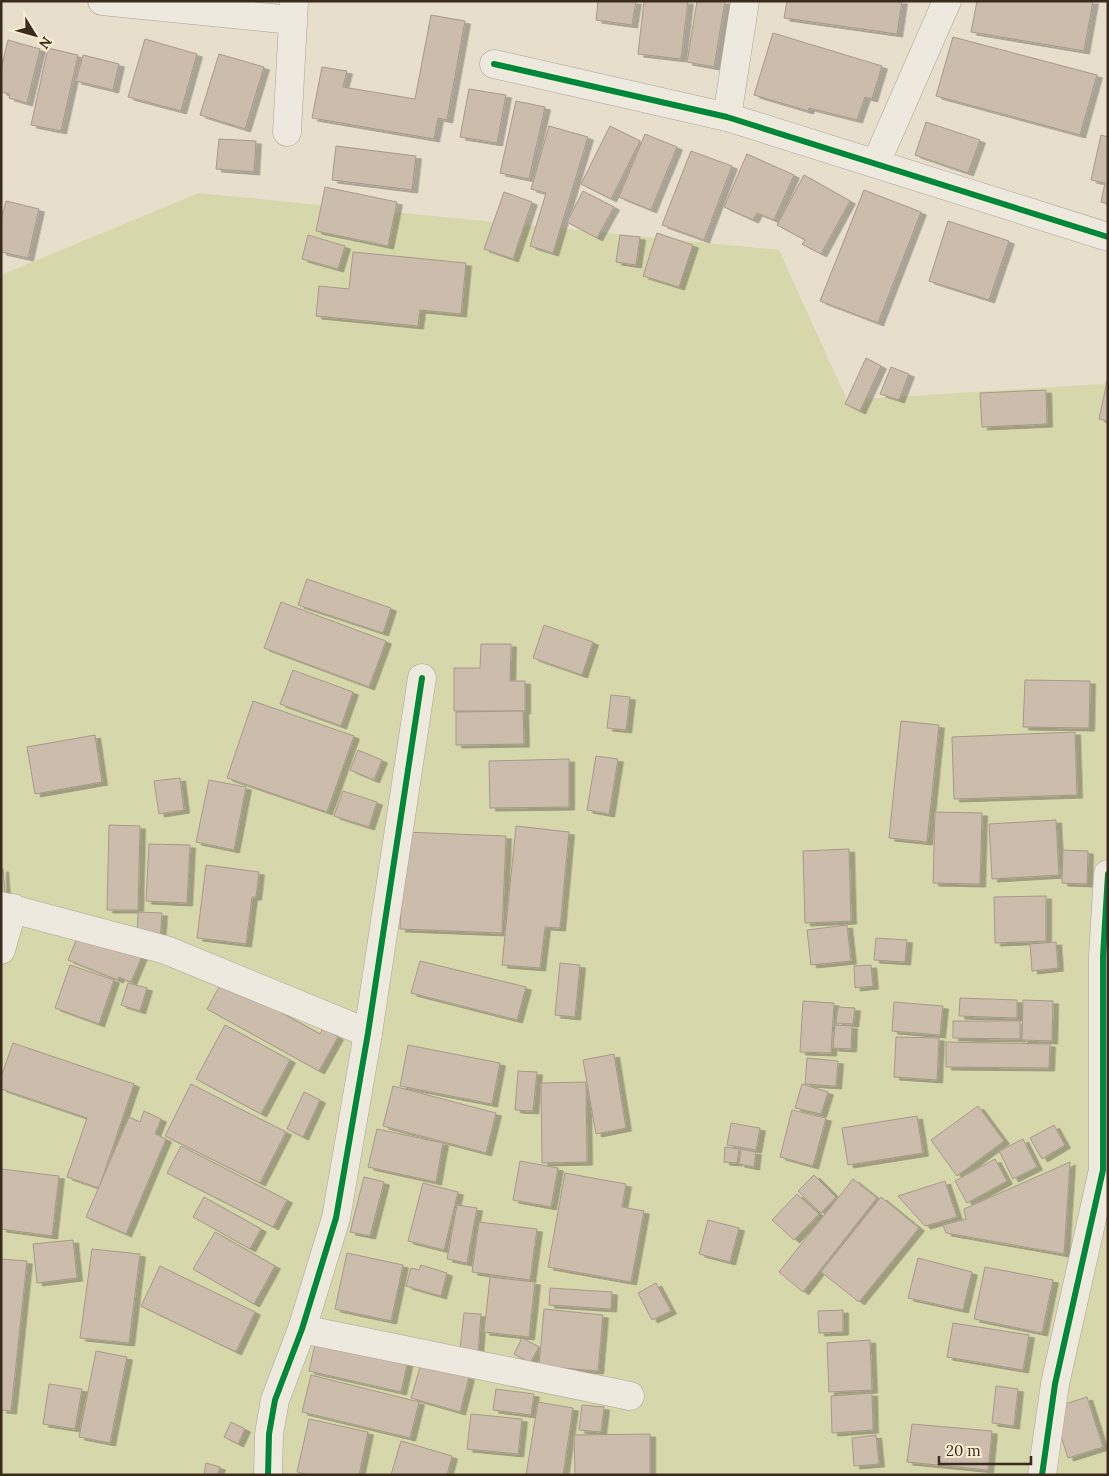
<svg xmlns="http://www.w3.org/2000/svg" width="1109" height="1476" font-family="Lora,serif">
<defs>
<filter id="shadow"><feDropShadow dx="5.5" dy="3" stdDeviation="0" flood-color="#0004"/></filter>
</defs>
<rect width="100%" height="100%" fill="#e7decb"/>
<!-- green -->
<path fill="#d7d7ac" d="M199 193 779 250 847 400 1103 384 1108 379V1475H1V275Z"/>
<!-- building -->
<g fill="#cbbcac" stroke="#a7998a" filter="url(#shadow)">
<path d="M598 1H636L632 25 596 20Z"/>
<path d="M644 1H688L681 59 638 54Z"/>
<path d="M697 1H725L714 67 687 62Z"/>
<path d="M787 1H902L897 34 784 18Z"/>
<path d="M977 1H1093L1084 51 971 32Z"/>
<path d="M431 15 465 21 447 120 438 118 434 139 312 118 322 67 347 71 343 87 415 99Z"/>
<path d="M773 33 882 66 872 99 865 97 857 120 809 108 808 111 754 95Z"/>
<path d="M953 37 1097 75 1080 135 936 96Z"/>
<path d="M145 39 197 54 181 111 128 97Z"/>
<path d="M8 40 40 49 27 103 9 98 10 94 1 92V69Z"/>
<path d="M48 48 78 55 61 131 31 125Z"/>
<path d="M219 54 264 67 245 129 200 115Z"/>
<path d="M83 55 119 64 113 90 76 81Z"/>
<path d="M469 89 506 95 497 143 460 137Z"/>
<path d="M516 101 545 107 529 179 500 173Z"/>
<path d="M926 122 980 140 968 173 915 155Z"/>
<path d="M549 126 588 137 553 253 530 246 546 193 531 189Z"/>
<path d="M610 126 640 141 611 199 581 184Z"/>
<path d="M645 134 677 147 651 210 619 197Z"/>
<path d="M1101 135 1108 137V204L1101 202 1105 183 1091 180Z"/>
<path d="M219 139 256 141 254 172 216 169Z"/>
<path d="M336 146 416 156 412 190 332 180Z"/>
<path d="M691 151 732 166 704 240 662 225Z"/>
<path d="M747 154 794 175 774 220 757 213 753 220 724 207Z"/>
<path d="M804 175 850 201 821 254 802 244 805 240 777 225Z"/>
<path d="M325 187 397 202 388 246 316 231Z"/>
<path d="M864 190 921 212 878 323 820 301Z"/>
<path d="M583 191 614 207 597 238 567 222Z"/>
<path d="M504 192 532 202 513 259 484 249Z"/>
<path d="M6 201 39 209 28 258 1 252V220Z"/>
<path d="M948 221 1009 241 989 300 929 281Z"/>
<path d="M657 233 693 245 679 287 643 276Z"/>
<path d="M308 235 345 246 338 269 302 259Z"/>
<path d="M620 235 640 237 636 265 616 262Z"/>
<path d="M353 252 466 263 461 314 420 310 418 326 316 316 319 286 349 289Z"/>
<path d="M866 358 881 366 860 411 845 404Z"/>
<path d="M891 367 909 374 899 400 880 394Z"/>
<path d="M1108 377V421L1099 419Z"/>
<path d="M1046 390 1047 424 982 427 980 393Z"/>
<path d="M307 579 391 608 383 633 298 605Z"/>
<path d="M281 602 386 641 369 687 264 648Z"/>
<path d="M544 625 593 642 582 675 533 658Z"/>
<path d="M481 644H511L510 681H525V711H454V668H480Z"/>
<path d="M293 670 353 692 341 726 280 704Z"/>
<path d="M1025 680 1090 681 1089 728 1023 727Z"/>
<path d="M611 695 630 697 626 730 607 728Z"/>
<path d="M253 701 354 736 327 812 227 778Z"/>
<path d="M523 711 524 744 456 745V712Z"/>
<path d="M901 721 939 725 927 842 889 838Z"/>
<path d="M1075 732 1077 795 954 799 952 737Z"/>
<path d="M95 735 102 782 35 794 27 747Z"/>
<path d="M358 750 382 760 374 780 350 770Z"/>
<path d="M596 756 618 759 609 814 587 810Z"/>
<path d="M569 759V807L490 808 489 761Z"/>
<path d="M180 778 184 810 159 814 154 781Z"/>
<path d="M209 780 246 787 234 850 196 842Z"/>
<path d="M343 791 377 802 369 827 334 816Z"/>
<path d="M935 812 982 813 980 884 933 883Z"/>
<path d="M1056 820 1059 875 992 879 989 824Z"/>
<path d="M109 825 140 826 138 910H107Z"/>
<path d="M516 826 569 832 560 928 545 927 540 968 502 965Z"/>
<path d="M404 832 506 836 502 933 400 929Z"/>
<path d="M149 844 190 845 187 903 146 901Z"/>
<path d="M849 849 851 921 805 923 803 851Z"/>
<path d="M1063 850 1088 851 1087 884 1062 883Z"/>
<path d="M206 865 259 872 256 897H252L246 944 197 938Z"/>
<path d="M1 869H3L5 893 1 894Z"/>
<path d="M1046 896V941L995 943 994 897Z"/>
<path d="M138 912 162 913 160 940 137 939Z"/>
<path d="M847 925 851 961 811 965 807 930Z"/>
<path d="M80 931 142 956 131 982 119 977 118 980 68 960Z"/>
<path d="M876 938 907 940 905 962 874 960Z"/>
<path d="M1056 942 1058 968 1032 971 1030 944Z"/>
<path d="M420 961 526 987 517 1020 411 993Z"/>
<path d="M560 963 580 965 575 1017 555 1015Z"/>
<path d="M70 965 114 980 99 1024 55 1008Z"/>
<path d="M871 965 873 986 855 988 854 966Z"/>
<path d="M223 980 320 1034 323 1028 338 1037 319 1071 207 1009Z"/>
<path d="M128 983 147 988 140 1011 121 1005Z"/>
<path d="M960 998 1017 1000V1018L959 1016Z"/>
<path d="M1023 1000 1053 1001 1052 1041 1022 1040Z"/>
<path d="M803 1001 834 1003 831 1053 800 1052Z"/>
<path d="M894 1002 943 1006 940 1035 892 1031Z"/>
<path d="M838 1007 855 1008 853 1024 836 1023Z"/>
<path d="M953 1021H1020V1039L953 1038Z"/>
<path d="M225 1025 290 1060 261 1114 196 1079Z"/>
<path d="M835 1025 852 1026 851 1049 833 1048Z"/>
<path d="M896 1037 939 1038 937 1080 894 1077Z"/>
<path d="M946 1042 1050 1044 1049 1068 946 1067Z"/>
<path d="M13 1043 134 1084 99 1188 67 1177 87 1118 1 1089V1077Z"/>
<path d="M408 1045 500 1063 492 1104 400 1086Z"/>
<path d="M614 1054 626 1128 596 1134 583 1060Z"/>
<path d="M807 1058 838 1061 836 1086 805 1084Z"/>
<path d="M518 1071 537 1072 533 1111 515 1110Z"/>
<path d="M586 1082 587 1162 542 1163 541 1083Z"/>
<path d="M191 1084 286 1132 260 1183 165 1136Z"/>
<path d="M802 1084 828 1092 821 1114 795 1108Z"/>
<path d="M393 1086 496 1113 486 1153 383 1126Z"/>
<path d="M304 1092 320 1100 303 1137 287 1129Z"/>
<path d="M978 1106 1004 1141 957 1176 931 1140Z"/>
<path d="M792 1110 826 1118 813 1166 780 1157Z"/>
<path d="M144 1111 161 1119 155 1134 166 1139 126 1234 86 1217 129 1117 140 1122Z"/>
<path d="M917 1116 923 1153 848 1165 842 1128Z"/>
<path d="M731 1123 760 1128 756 1150 727 1145Z"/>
<path d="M1054 1125 1065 1145 1042 1159 1030 1138Z"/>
<path d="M377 1129 443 1143 436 1182 368 1167Z"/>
<path d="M1023 1139 1037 1167 1013 1179 999 1151Z"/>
<path d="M181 1146 287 1200 273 1227 167 1173Z"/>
<path d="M725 1147 739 1149 737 1163 724 1162Z"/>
<path d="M741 1149 756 1152 754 1167 739 1164Z"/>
<path d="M995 1159 1007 1181 967 1203 955 1181Z"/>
<path d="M520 1161 558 1168 551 1207 513 1200Z"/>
<path d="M1070 1162 1064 1254 946 1233 943 1225 966 1219 964 1209Z"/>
<path d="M1 1169 59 1176 52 1236 1 1229Z"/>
<path d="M565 1173 626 1184 622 1207 644 1211 631 1282 548 1267Z"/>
<path d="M814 1175 836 1197 821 1213 798 1191Z"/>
<path d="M364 1177 384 1182 370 1236 350 1232Z"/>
<path d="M853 1179 877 1198 803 1292 779 1272Z"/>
<path d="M945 1181 957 1217 925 1226 898 1196Z"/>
<path d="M423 1183 458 1192 444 1250 408 1241Z"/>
<path d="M797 1194 819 1214 794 1240 772 1220Z"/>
<path d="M204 1197 261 1229 250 1249 193 1217Z"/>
<path d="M881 1197 919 1228 859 1302 821 1272Z"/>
<path d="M457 1205 477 1208 467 1263 447 1259Z"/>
<path d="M708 1220 739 1228 730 1262 699 1254Z"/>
<path d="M479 1222 537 1229 530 1280 472 1272Z"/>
<path d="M215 1232 275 1266 254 1304 193 1269Z"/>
<path d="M73 1240 77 1278 37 1283 33 1244Z"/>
<path d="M92 1249 140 1254 129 1343 80 1338Z"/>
<path d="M347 1253 403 1265 391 1321 335 1309Z"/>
<path d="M918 1258 972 1272 963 1310 908 1298Z"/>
<path d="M1 1259 27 1261 11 1411 1 1410Z"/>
<path d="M421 1265 447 1273 441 1296 406 1286 411 1268 419 1270Z"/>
<path d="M160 1266 255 1312 236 1352 141 1306Z"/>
<path d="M985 1267 1053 1280 1042 1333 974 1319Z"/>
<path d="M490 1277 535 1282 529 1337 484 1332Z"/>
<path d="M656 1283 671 1311 652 1320 638 1293Z"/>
<path d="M550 1288 612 1292 611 1309 549 1305Z"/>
<path d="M544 1309 603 1315 598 1371 539 1366Z"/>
<path d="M843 1310V1332L819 1333 818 1311Z"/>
<path d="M464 1313 481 1314 478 1351 460 1349Z"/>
<path d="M953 1323 1029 1335 1023 1370 947 1357Z"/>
<path d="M317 1335 409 1356 401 1392 309 1371Z"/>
<path d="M522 1338 539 1347 530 1363 514 1354Z"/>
<path d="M870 1340 872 1390 829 1392 827 1343Z"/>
<path d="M96 1351 127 1357 110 1443 79 1437Z"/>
<path d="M421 1364 469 1377 460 1412 411 1398Z"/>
<path d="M311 1375 419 1402 410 1438 302 1412Z"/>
<path d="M49 1384 82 1389 75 1429 43 1424Z"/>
<path d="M996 1386 1018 1389 1014 1426 992 1423Z"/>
<path d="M496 1389 534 1394 531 1415 493 1410Z"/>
<path d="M872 1393 873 1430 832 1433 831 1396Z"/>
<path d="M1087 1397 1103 1447 1068 1458 1052 1408Z"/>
<path d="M538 1402 573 1408 563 1475H526Z"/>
<path d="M582 1405 604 1407 601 1432 579 1430Z"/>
<path d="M471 1414 522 1419 518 1454 467 1449Z"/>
<path d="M309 1419 368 1432 359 1475H309L297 1472Z"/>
<path d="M231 1422 245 1429 238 1444 224 1437Z"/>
<path d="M912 1424 992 1431 988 1470 907 1462Z"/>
<path d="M650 1434V1475H575L574 1435Z"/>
<path d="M876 1435 879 1464 854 1466 852 1438Z"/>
<path d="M401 1441 452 1456 447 1475H391Z"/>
<path d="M206 1463 220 1467 217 1475H204Z"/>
</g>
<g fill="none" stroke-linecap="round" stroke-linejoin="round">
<defs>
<g id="street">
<path d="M102 1 292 20"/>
<path d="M494 64 727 117 1108 237"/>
<path d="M727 117 745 1"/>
<path d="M287 132 294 3"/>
<path d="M876 163 947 1"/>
<path d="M1 906 166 950 368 1033"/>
<path d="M1 950 13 908"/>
<path d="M302 1329 630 1396"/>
<path d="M268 1475 269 1434 275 1400 302 1329 336 1218 368 1033 422 678"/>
<path d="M1042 1475 1055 1384 1103 1170V956L1108 874"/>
</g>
</defs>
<!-- street casing -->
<use href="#street" stroke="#aba395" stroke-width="29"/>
<!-- street -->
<use href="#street" stroke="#eee9de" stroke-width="28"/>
<defs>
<g id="cycleway">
<path d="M494 64 727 117 1108 237"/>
<path d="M268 1475 269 1434 275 1400 302 1329 336 1218 368 1033 422 678"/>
<path d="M1042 1475 1055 1384 1103 1170V956L1108 874"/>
</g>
</defs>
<!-- cycleway casing -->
<use href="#cycleway" stroke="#f8edd0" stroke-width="9"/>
<!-- cycleway -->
<use href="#cycleway" stroke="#00873e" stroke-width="6"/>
</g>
<!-- border -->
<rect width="1109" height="1476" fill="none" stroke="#3b2b1c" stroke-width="5"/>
<!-- north arrow -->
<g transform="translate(35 35) rotate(127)" stroke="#f8edd0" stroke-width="4" paint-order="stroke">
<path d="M0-4L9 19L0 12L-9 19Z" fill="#3b2b1c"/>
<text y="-8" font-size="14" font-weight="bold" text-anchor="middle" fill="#3b2b1c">N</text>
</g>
<!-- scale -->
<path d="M939 1456v8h92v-8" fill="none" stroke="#3b2b1c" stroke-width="2.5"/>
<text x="946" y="1456" font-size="15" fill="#3b2b1c" stroke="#f8edd0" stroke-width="4" paint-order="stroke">20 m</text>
</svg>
